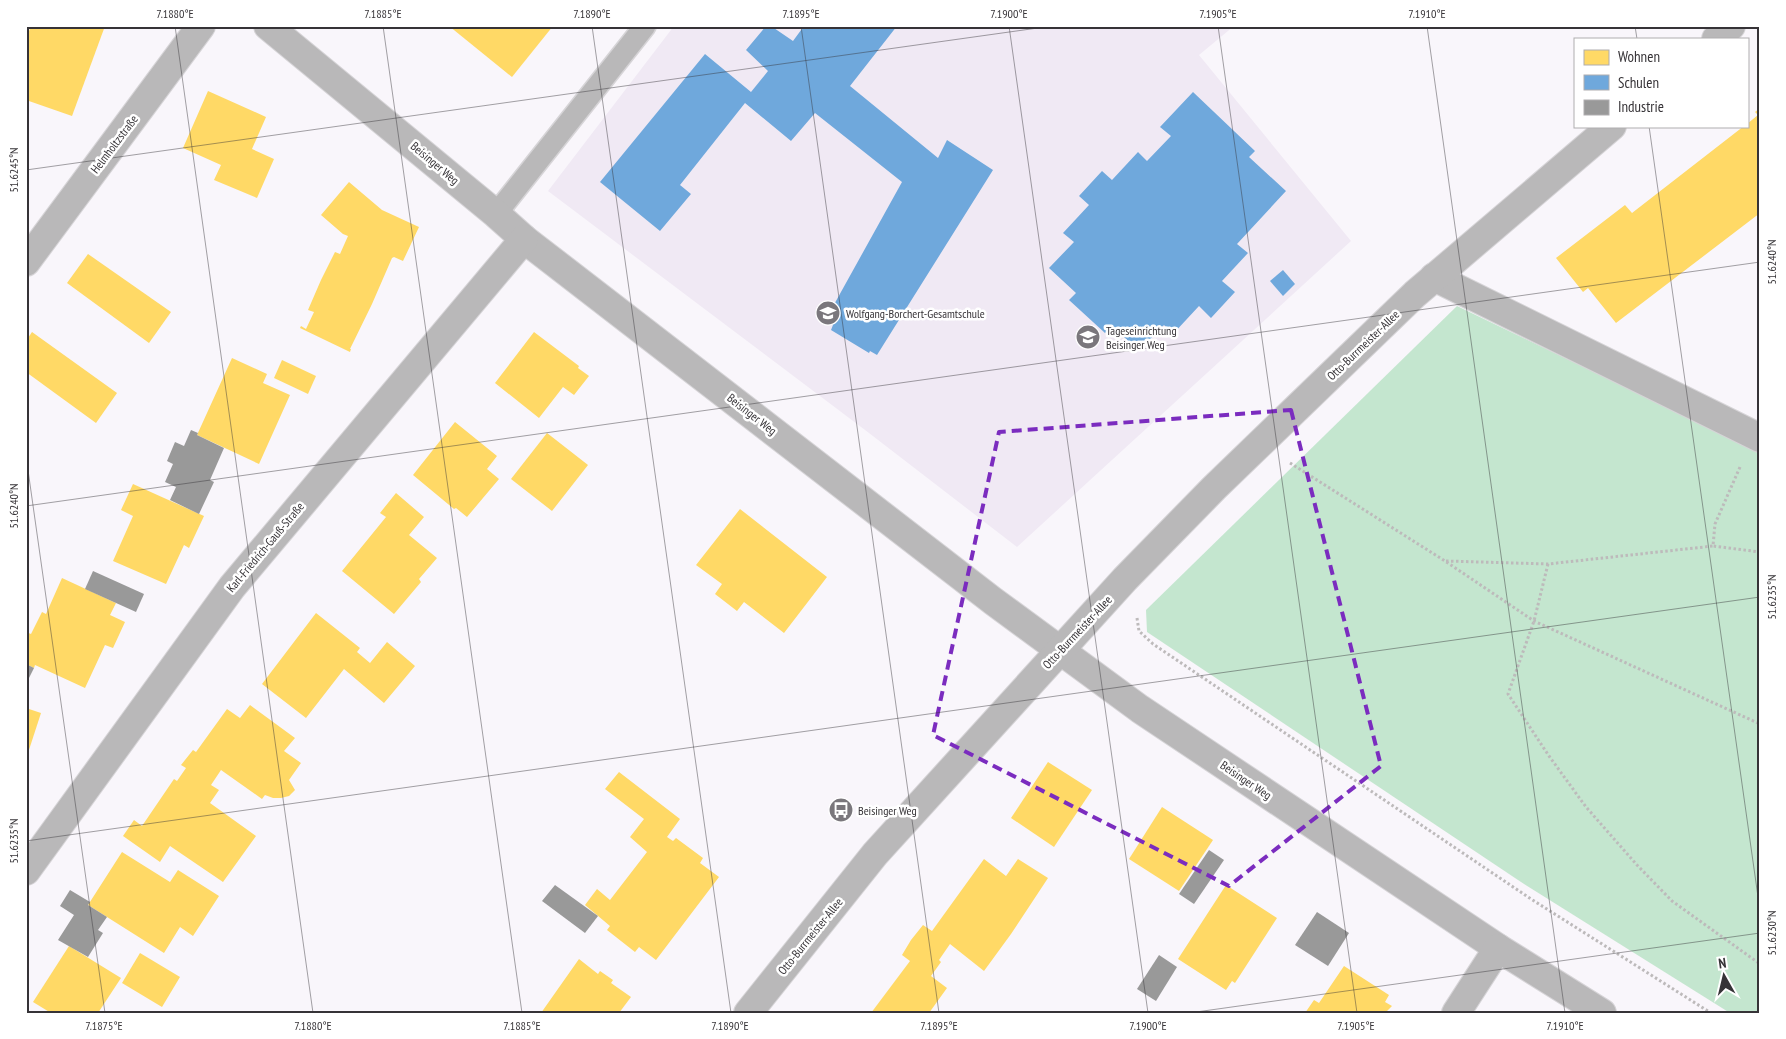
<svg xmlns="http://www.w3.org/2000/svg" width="1786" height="1039" font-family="'PT Sans Narrow',sans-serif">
<rect width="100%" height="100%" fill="#f9f6fb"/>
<!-- built -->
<path fill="#f0e9f4" d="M674 26H1234L1199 55 1351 241 1017 547 869 433 548 191Z"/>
<!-- green -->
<path fill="#c4e6cf" d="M1457 306 1760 452V1013H1730L1521 882 1147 632 1146 610Z"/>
<!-- homes -->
<g fill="#ffd966">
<path d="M31 26H105L72 116 26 100V39Z"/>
<path d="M449 26H553L512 77Z"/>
<path d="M208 91 266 117 252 149 274 159 257 198 214 180 221 165 183 148Z"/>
<path d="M1760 108V213L1616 323 1588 288 1583 292 1556 258 1625 205 1632 213 1744 126H1747V124L1758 115 1755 112Z"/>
<path d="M349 182 382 210 419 227 403 261 394 257 392 258 372 304 350 349H351L350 352 300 328 301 326 306 329 314 312 308 310 321 280 335 252 340 254 348 236 343 234 321 215Z"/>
<path d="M88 254 171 312 149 343 67 283Z"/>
<path d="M32 332 117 393 96 423 26 372V341Z"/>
<path d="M534 332 579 366 578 368 589 376 574 395 563 387 539 418 495 383Z"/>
<path d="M232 358 267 374 263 383 290 395 259 464 197 435Z"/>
<path d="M282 360 316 376 308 394 274 378Z"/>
<path d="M455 422 497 456 487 469 499 479 467 517 456 508 454 509 413 475Z"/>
<path d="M547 433 588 465 552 511 511 479Z"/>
<path d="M133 484 204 516 189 548 184 545 166 584 113 561 133 516 121 510Z"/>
<path d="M396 493 424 517 409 535 437 558 419 579 421 582 394 614 342 571 386 517 380 513Z"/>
<path d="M740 509 827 577 784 633 744 602 737 611 715 594 722 584 696 565Z"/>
<path d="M62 578 116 603 110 615 125 622 113 648 105 645 85 688 35 665 34 668 26 664V632L31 634 42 612 46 614Z"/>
<path d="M316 613 360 648 357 652 370 663 387 642 415 666 384 703 344 669 306 718 262 684Z"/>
<path d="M250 705 295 738 284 751 301 763 289 780 295 790 289 796 281 798H273L265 795 262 799 221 770 211 785 219 790 210 803 256 836 223 882 170 846 160 862 123 836 134 820 142 826 174 779 177 781 186 768 181 765 193 750 196 752 227 709 240 718Z"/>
<path d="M26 708 41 713 27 756H26Z"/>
<path d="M1048 762 1092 790 1054 847 1011 818Z"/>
<path d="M619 772 680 819 667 837 673 841 676 838 703 858 700 863 719 877 656 960 639 947 635 952 607 930 610 926 585 905 597 889 610 900 647 852 630 837 644 819 605 789Z"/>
<path d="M1162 807 1213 840 1179 891 1129 859Z"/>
<path d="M122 852 170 882 178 870 219 896 193 936 180 927 164 953 88 905Z"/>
<path d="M984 859 1006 876 1018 859 1048 878 1011 934 984 971 950 944 939 960 941 962 931 976 947 988 929 1013H871L910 961 902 955 911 940 923 925 932 931Z"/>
<path d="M1226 885 1277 918 1235 983 1232 981 1226 990 1178 959Z"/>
<path d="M69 946 121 978 98 1013H51L33 1002Z"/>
<path d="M140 953 180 977 162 1007 122 983Z"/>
<path d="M579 959 598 974 600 971 613 980 611 983 631 997 619 1013H541Z"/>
<path d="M1344 966 1389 995 1385 1002 1392 1006 1385 1013H1305L1314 1000 1319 1003Z"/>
</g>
<!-- schools -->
<g fill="#6fa8dc">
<path d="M766 26H771L793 41 804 26H897L850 86 938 158 947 140 993 170 877 355 870 351 869 353 831 330 833 325 826 319 902 182 815 113 791 141 745 103 680 185 691 194 660 231 600 182 705 54 751 92 768 71 746 50Z"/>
<path d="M1193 92 1255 151 1249 157 1286 191 1237 244 1248 253 1222 281 1235 292 1211 318 1199 306 1173 334 1164 325 1139 351 1112 326 1105 333 1069 300 1076 293 1049 268 1074 242 1063 233 1089 205 1079 196 1102 171 1112 180 1138 152 1147 161 1171 136 1160 127Z"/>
<path d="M1283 270 1295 284 1283 296 1270 281Z"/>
</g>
<!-- industry -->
<g fill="#999">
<path d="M191 430 198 433 197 435 224 448 210 480 214 482 199 514 170 500 176 487 165 482 173 464 167 461 175 442 184 446Z"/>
<path d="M93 571 144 594 136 612 85 589Z"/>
<path d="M26 664 34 668 26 684Z"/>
<path d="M1209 850 1224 860 1194 904 1179 894Z"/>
<path d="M555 885 598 916 585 933 542 901Z"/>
<path d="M70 890 90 902 88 905 107 917 98 930 103 933 88 957 58 940 74 915 60 906Z"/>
<path d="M1317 912 1349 933 1328 966 1295 945Z"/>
<path d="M1159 955 1177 967 1156 1001 1137 989Z"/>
</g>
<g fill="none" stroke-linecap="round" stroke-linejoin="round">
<defs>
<path id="service" d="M496 214 645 26"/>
<g id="minor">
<path d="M268 26 496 214 524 239 993 601 1140 709 1498 948 1602 1013"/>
<path d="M1716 39 1731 26"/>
<path d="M26 262 201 26"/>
<path d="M1434 277 1760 438"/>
<path d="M26 871 232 587 524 239"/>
<path d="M748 1013 875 854 1125 579 1214 488 1415 294 1612 126"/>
<path d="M1456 1013 1498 948"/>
</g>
</defs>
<!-- service casing -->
<use href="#service" stroke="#d6d4d7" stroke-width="24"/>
<!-- minor casing -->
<use href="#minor" stroke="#d6d4d7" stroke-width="30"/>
<!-- path -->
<g stroke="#bdbabb" stroke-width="3" stroke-dasharray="2.5 2.5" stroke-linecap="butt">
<path d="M1290 463 1445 561 1534 621 1760 724"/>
<path d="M1740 467 1715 524 1713 546 1760 552"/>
<path d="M1446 561 1548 564 1713 546"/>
<path d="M1548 564 1534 621 1508 694 1549 756 1586 807 1637 865 1672 901 1760 964"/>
<path d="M1137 618 1139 631 1153 644 1531 899 1711 1013"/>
</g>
<!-- service -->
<use href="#service" stroke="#b9b8b9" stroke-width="21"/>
<!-- minor -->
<use href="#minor" stroke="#b9b8b9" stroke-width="28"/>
</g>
<!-- marked area -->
<path fill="none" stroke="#7b2cbf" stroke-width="4" stroke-dasharray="10 6" stroke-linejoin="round" d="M1291 410 1381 766 1229 886 933 735 999 432Z"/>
<!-- ticks -->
<path fill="none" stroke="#363337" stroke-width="1" stroke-opacity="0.45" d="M175 26 313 1013M383 26 522 1013M592 26 731 1013M801 26 939 1013M1009 26 1148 1013M1218 26 1357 1013M1427 26 1565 1013M1635 26 1637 39M1649 126 1760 911M26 170 1052 26M26 456 105 1013M26 506 1760 262M26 841 1760 597M1189 1013 1760 933"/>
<!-- icons -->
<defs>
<symbol id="school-disc" viewBox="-11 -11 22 22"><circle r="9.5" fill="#7a777c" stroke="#fff"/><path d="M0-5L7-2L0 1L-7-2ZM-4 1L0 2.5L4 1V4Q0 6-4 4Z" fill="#fff"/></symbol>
<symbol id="bus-disc" viewBox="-11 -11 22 22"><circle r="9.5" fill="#7a777c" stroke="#fff"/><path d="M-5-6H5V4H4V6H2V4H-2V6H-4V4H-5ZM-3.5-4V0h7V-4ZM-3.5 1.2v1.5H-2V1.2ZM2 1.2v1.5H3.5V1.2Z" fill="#fff"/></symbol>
</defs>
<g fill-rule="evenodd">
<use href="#school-disc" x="814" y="299" width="28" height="28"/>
<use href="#school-disc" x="1074" y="323" width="28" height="28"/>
<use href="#bus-disc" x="827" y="796" width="28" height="28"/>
</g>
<g text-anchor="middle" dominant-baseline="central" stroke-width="5" stroke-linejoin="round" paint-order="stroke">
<!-- street labels -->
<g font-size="12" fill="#363337" stroke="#fff">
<text transform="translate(114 144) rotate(-53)">Helmholtzstraße</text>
<text transform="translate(435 163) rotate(40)">Beisinger Weg</text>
<text transform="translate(1363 345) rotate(-44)">Otto-Burrmeister-Allee</text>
<text transform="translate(752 414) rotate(38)">Beisinger Weg</text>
<text transform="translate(265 547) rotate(-50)">Karl-Friedrich-Gauß-Straße</text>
<text transform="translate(1077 632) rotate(-47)">Otto-Burrmeister-Allee</text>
<text transform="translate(1246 780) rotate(34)">Beisinger Weg</text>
<text transform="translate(810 936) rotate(-51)">Otto-Burrmeister-Allee</text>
</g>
<!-- poi labels -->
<g font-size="12" fill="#363337" stroke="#fff" text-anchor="start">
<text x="846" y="313">Wolfgang-Borchert-Gesamtschule</text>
<text x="1106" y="330">Tageseinrichtung<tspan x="1106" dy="14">Beisinger Weg</tspan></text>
<text x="858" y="810">Beisinger Weg</text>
</g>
</g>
<!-- border -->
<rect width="1786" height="1039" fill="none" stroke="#ffffff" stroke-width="55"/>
<!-- legend -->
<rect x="1574" y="38" width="175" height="90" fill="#ffffff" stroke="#afadaf"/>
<rect x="1584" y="50" width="25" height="15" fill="#ffd966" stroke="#afadaf"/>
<text x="1618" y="62" font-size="15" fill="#363337">Wohnen</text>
<rect x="1584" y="75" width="25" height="15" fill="#6fa8dc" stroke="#afadaf"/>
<text x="1618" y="88" font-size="15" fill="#363337">Schulen</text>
<rect x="1584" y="100" width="25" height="15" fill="#999999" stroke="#afadaf"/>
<text x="1618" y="112" font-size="15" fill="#363337">Industrie</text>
<!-- north arrow -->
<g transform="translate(1724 976) rotate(352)" stroke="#ffffff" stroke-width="4" paint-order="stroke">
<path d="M0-4L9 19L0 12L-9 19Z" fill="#363337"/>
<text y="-8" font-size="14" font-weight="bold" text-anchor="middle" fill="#363337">N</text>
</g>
<rect x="28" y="28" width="1730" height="984" fill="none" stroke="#363337" stroke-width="2"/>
<g font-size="12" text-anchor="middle" fill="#363337">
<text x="175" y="18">7.1880°E</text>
<text x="383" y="18">7.1885°E</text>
<text x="592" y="18">7.1890°E</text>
<text x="801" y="18">7.1895°E</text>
<text x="1009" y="18">7.1900°E</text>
<text x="1218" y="18">7.1905°E</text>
<text x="1427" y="18">7.1910°E</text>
<text transform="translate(14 170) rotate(-90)" y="4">51.6245°N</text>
<text transform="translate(1772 262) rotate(-90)" y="4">51.6240°N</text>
<text transform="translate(14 506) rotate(-90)" y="4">51.6240°N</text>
<text transform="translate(1772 597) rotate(-90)" y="4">51.6235°N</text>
<text transform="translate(14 841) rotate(-90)" y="4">51.6235°N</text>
<text transform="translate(1772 933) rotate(-90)" y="4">51.6230°N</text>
<text x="104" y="1030">7.1875°E</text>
<text x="313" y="1030">7.1880°E</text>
<text x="522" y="1030">7.1885°E</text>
<text x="730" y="1030">7.1890°E</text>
<text x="939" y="1030">7.1895°E</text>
<text x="1148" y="1030">7.1900°E</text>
<text x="1356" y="1030">7.1905°E</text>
<text x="1565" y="1030">7.1910°E</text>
</g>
</svg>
